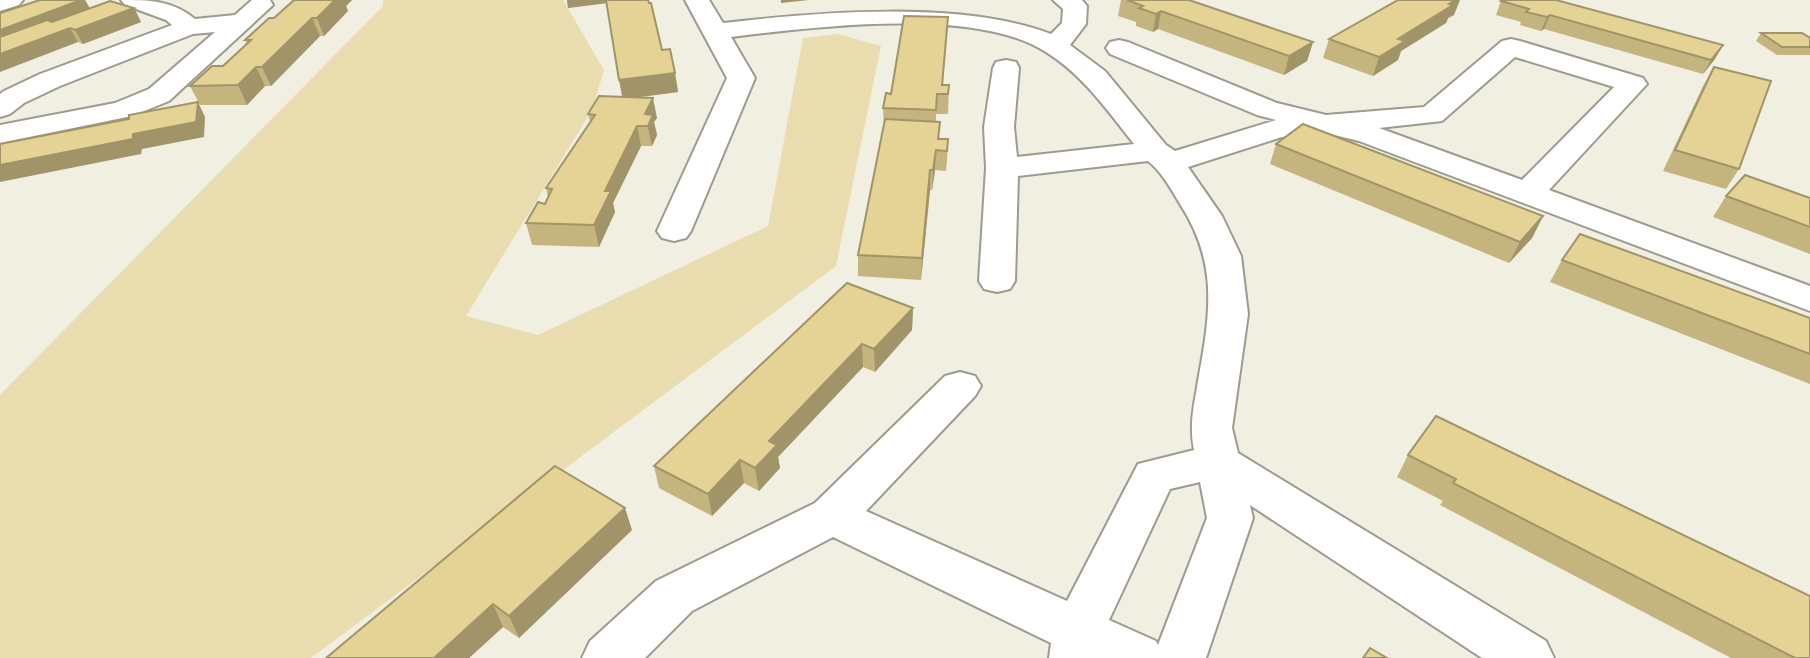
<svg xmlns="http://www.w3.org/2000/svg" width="1810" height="658" font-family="'Fira Sans Condensed',sans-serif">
<rect width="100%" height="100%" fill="#f1eee2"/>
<!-- green -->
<path fill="#e9ddb0" d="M383 0H563L604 70 592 110 466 316 538 335 768 226 803 38 838 34 881 46 836 266 311 658H0V395L383 6Z"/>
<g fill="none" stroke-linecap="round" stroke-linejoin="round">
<defs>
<g id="minor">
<path d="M0 0H23L19 5 0 11Z"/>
<path d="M121 0C149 0 172 0 195 19L235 15 252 0H270L273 5 169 101 132 116 0 143V125L115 103 149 89 215 32 193 34 60 86 24 103 10 114 0 117V94L4 91 40 74 172 25 166 20 125 5Z"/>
<path d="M685 0H709L723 23C820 12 961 0 1051 34L1062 23 1063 9 1053 0H1082L1087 6 1086 24 1070 45 1105 71 1166 145 1175 151 1276 120 1257 115 1110 54 1106 48 1110 42 1119 40 1128 42 1277 103 1326 115 1424 107 1502 41 1511 39 1520 41 1643 78 1647 84 1549 190 1810 286V311L1359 141 1326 133 1282 137 1188 167 1222 216 1241 256 1248 314 1232 428 1238 453 1546 641 1554 658H1482L1250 505 1253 518 1206 658H1049L1051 643 833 537 692 611 645 658H582L590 641 656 581 815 503 945 376 960 372 975 376 981 386 975 396 866 511 1067 601 1138 464 1194 450C1189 424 1194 406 1198 381 1210 314 1219 264 1180 204 1171 189 1162 172 1148 161L1018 176 1015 281 1010 289 997 292 984 289 979 281 986 168 984 127 993 68 996 62 1006 60 1016 62 1019 68 1014 127 1017 157 1134 144C1107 110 1083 75 1046 52 975 6 814 27 731 37L755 78 691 231 686 238 674 241 662 238 657 231 727 78ZM1515 57 1614 87 1522 180 1379 128 1442 121ZM1200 482 1207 518 1158 645 1156 641 1109 620 1170 489Z"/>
</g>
</defs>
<!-- minor casing -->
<use href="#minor" stroke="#9d9a8e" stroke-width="4"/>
<!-- minor -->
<use href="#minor" fill="#fff" fill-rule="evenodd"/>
</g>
<!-- wall -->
<g fill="#c4b57f">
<path d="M40 0H85L89 8H134L141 22 83 44 78 42Z"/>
<path d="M294 0H352L346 6 348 11 324 36H320L271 86H265L247 105H200L190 86 223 66 247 44 245 40 274 18Z"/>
<path d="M567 0H648L662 50 675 73 678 92 634 98 657 118 654 122 657 135 652 146H641L613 203 615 212 599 247 532 245 526 223 545 204 548 197 546 188 590 122 588 114 622 97 607 3 568 8Z"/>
<path d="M1121 0H1189L1313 42 1307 61 1284 75 1158 29 1153 32 1136 26V22L1118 16Z"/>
<path d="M1501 1 1715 59 1703 74 1544 29 1541 31 1520 25 1521 22 1496 15Z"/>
<path d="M1454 15 1448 18 1446 23 1401 51 1398 60 1373 76 1323 58 1329 39Z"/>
<path d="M948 17 943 85H949L948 114H936V121L940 139H948L947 160 946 171 935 170 932 190H930L921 280 858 276V255L884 128 883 108 891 94Z"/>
<path d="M1761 33 1809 37 1810 35V55H1777L1756 41Z"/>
<path d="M1714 67 1739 169 1726 189 1663 171 1703 86Z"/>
<path d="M1276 144 1543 216 1532 238 1509 263 1270 164Z"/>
<path d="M1726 196 1810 198V254L1713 217Z"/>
<path d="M1562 260 1810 318V384L1550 282Z"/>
<path d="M913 308 912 330 875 372 863 367 778 457 780 468 759 491 744 483 712 516 659 488 654 466Z"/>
<path d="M1408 455 1810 658H1731L1440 505 1443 501 1397 477Z"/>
<path d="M632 530 519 638 503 627 469 658H326Z"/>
</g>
<!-- shaded-wall -->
<g fill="#a09468">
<path d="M81 0H85L92 12 0 48V30Z"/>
<path d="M335 0H352L346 6 348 11 324 36 317 18Z"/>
<path d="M567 0H615V2L568 8Z"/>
<path d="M781 0H809L781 3Z"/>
<path d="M1456 0H1460L1454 15 1448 18 1446 23 1401 51 1398 60 1373 76 1379 57 1398 39Z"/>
<path d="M134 8 141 22 83 44 75 30Z"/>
<path d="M1161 11 1158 29 1153 32 1156 14Z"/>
<path d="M1550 15 1544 29 1541 31 1547 17Z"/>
<path d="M312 18 320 36 271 86 262 67Z"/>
<path d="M70 28 78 42 0 72V54Z"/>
<path d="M1313 42 1307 61 1284 75 1289 56Z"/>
<path d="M1723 45 1715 59 1703 74 1711 60Z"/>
<path d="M256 67 265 86 247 105 238 85Z"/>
<path d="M675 73 678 92 623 99 619 80Z"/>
<path d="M653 98 657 118 654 122 657 135 652 146 645 114Z"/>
<path d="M198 102 205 117 204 137 142 149 141 154 0 182V165L133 134Z"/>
<path d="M637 126 641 146 613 203 615 212 599 247 594 225 605 191Z"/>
<path d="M936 150 935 170 932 190 933 170Z"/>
<path d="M930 170V190L921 280 922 258Z"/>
<path d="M1543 216 1532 238 1509 263 1520 242Z"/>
<path d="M913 308 912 330 875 372 874 349Z"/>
<path d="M862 344 863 367 778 457 780 468 759 491 755 468 769 441Z"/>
<path d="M740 460 744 483 712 516 708 494Z"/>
<path d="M625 508 632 530 519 638 509 616Z"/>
<path d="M493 604 503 627 469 658H434Z"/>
</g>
<!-- building -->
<g fill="#e4d394" stroke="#a09468" stroke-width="2">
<path d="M40 0H81L0 30V13Z"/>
<path d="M294 0H335L317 18H312L262 67H256L238 85 190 86 212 66H223L251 40H245L269 18H274Z"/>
<path d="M606 0H648L649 3H651L662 50 670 49 675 73 619 80Z"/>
<path d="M1127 0H1189L1313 42 1289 56 1161 11 1156 14 1139 8 1143 6Z"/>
<path d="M1398 0H1456L1449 4 1453 5 1398 39 1405 41 1379 57 1329 39Z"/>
<path d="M1503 0H1556L1723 45 1711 60 1550 15 1547 17 1526 12 1529 9 1501 1Z"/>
<path d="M110 1 134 8 75 30 70 28 0 54V37L47 20 52 22Z"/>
<path d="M904 16 948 17 942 85H949L948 94H937L936 110 883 108 886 93 891 94Z"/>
<path d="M1761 33H1802L1810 38V47H1782Z"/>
<path d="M1714 67 1771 81 1739 169 1675 150Z"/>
<path d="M599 96 653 98 645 114 653 115 648 126H637L605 191H611L594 225 526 223 538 202 545 204 552 189 546 188 595 115 588 114Z"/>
<path d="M198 102 196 122 133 134V139L0 165V144L129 119V115Z"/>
<path d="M885 119 940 122 938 139H948L947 151 936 150 933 170H930L922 258 858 255Z"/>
<path d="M1303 124 1543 216 1520 242 1276 144Z"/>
<path d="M1745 175 1810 198V227L1726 196Z"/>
<path d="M1580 234 1810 318V354L1562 260Z"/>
<path d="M847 283 913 308 874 349 862 344 769 441 777 445 755 468 740 460 708 494 654 466Z"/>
<path d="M1436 416 1810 596V658H1795L1453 483 1456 479 1408 455Z"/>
<path d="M555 466 625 508 509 616 493 604 434 658H326Z"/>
<path d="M1370 648 1387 658H1363Z"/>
</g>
</svg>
